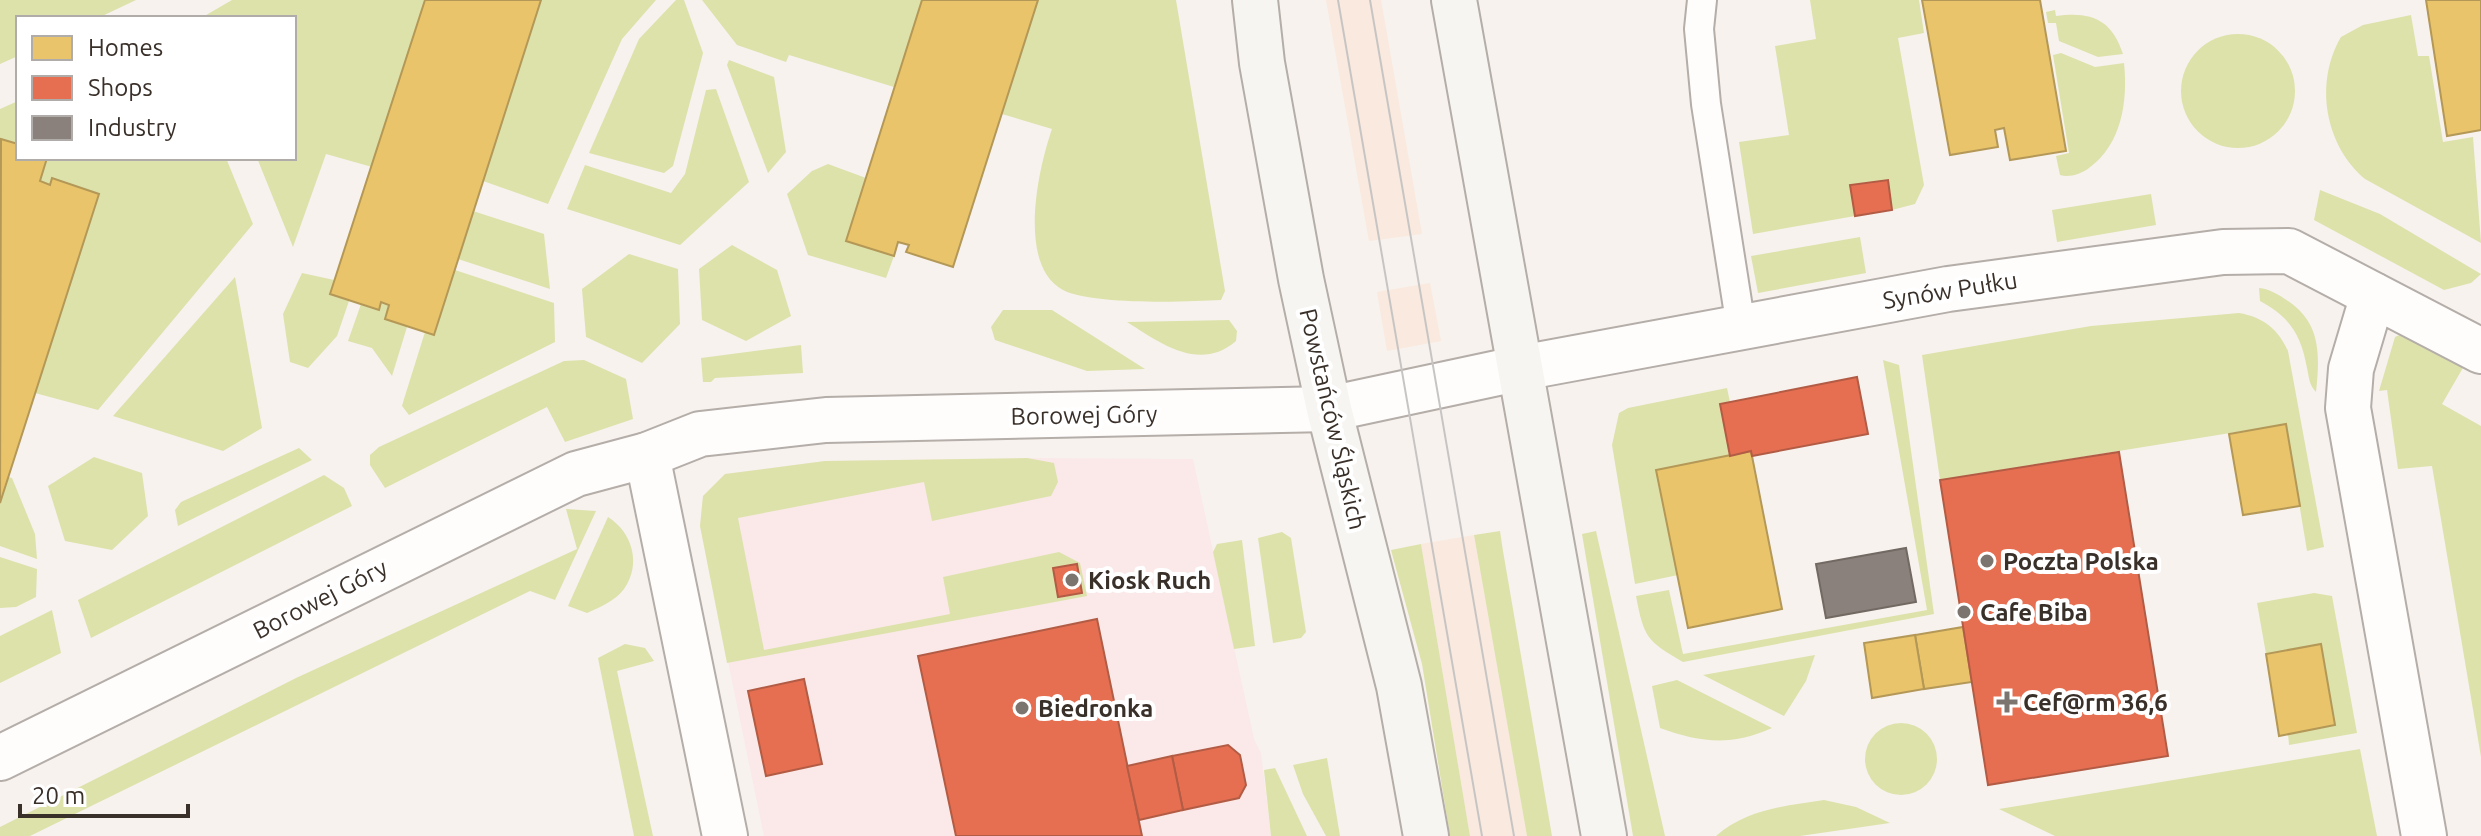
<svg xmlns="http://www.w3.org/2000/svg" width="2481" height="836" font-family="Ubuntu,sans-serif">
<rect width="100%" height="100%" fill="#f7f2ee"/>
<!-- commercial -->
<path fill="#fae9e8" d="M1027 458 1193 459 1254 739 1261 753 1271 836H764L700 526 703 496 725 474 825 461Z"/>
<!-- built -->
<g fill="#fae9de">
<path d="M1326 0H1381L1422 234 1369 241Z"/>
<path d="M1430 283 1441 341 1387 351 1377 292Z"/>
<path d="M1474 535 1527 836H1470L1421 544Z"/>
</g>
<!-- green -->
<g fill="#dde2ab">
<path d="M0 0H136L98 18H18V56L0 64Z"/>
<path d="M232 0H425L372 167 326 154 293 247 257 158H294V18H201Z"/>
<path d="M541 0H656L622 39 548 204 483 181Z"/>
<path d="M676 0H684L703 53 673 166 664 173 589 153 639 39Z"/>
<path d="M702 0H922L894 87 789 55 786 62 737 45Z"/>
<path d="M1038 0H1176L1225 291 1221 300C1185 302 1092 305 1063 290 1016 265 1039 166 1052 129L1002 114Z"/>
<path d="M1810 0H1919L1924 33 1898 38 1924 185 1915 204 1892 210 1888 180 1851 185 1855 216 1753 234 1739 142 1789 135 1775 46 1816 39Z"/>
<path d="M2055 10 2056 16C2090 11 2112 19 2123 54L2098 57 2059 41 2056 23H2048L2046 12Z"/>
<path d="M2411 15 2418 56H2429L2443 142 2473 137 2481 243 2365 179C2325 145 2314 83 2341 37L2363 25Z"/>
<circle cx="2238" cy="91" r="57"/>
<path d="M2061 53 2095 67 2124 63C2128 101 2122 144 2089 168 2081 174 2069 178 2060 175L2056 156 2069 153 2053 55Z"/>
<path d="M729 60 774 77 786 152 768 173 727 65Z"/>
<path d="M716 89 749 182 680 245 567 209 585 165 671 193 685 174 706 90Z"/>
<path d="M18 101V144L2 139 0 143V109Z"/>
<path d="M47 158H226L253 224 98 410 35 393 99 194 52 178 50 185 40 181Z"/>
<path d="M828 164 866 178 846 241 894 256 886 278 808 255 787 194 812 171Z"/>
<path d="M2320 190 2380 214 2481 274 2471 283 2444 290 2314 220Z"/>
<path d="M2151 194 2156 225 2057 242 2052 210Z"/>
<path d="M473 211 544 234 550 289 458 259Z"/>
<path d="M1860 237 1866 273 1758 293 1751 256Z"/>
<path d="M732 245 777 270 791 316 746 341 702 320 699 269Z"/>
<path d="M629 254 678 269 680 324 642 363 586 337 582 289Z"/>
<path d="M455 270 554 303 555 342 409 415 402 406 404 399 425 332 435 334Z"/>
<path d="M302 273 334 280 330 294 349 301 337 336 308 368 290 362 283 314Z"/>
<path d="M235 277 262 428 223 451 113 416Z"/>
<path d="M2259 288C2270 289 2279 295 2288 301 2321 323 2320 355 2316 392 2309 385 2309 377 2307 368 2301 335 2290 317 2260 301Z"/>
<path d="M381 302 389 305 385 319 407 327 392 376 372 348 348 341 361 304 379 310Z"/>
<path d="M1003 310H1052L1145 369 1087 371 995 340 991 327Z"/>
<path d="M2239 313C2263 317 2278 329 2288 351L2324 547 2307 551 2286 424 1940 480 1922 355 2091 326Z"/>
<path d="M1229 320 1237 331 1236 341C1199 373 1159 342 1127 322Z"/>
<path d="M2404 333 2464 366 2442 404 2481 426V757L2432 466 2398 469 2387 390 2379 391 2395 337Z"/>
<path d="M801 345 803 373 715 378 711 382H703L701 358Z"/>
<path d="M584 360 626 379 633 419 565 442 547 407 385 488 370 465V455L379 447 564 361Z"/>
<path d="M1883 360 1899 365 1934 614 1683 662C1647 641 1644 638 1636 596L1669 590 1683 654 1927 610Z"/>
<path d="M1727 388 1730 402 1720 404 1730 456 1678 575 1635 584 1612 445 1619 413 1628 408Z"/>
<path d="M299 448 312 460 178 526 175 510 181 502Z"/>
<path d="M94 457 142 473 148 516 112 550 65 541 48 486Z"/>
<path d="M1027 458 1054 463 1058 482 1051 496 932 521 924 482 738 518 764 650 950 614 943 577 1059 552 1080 563 1087 596 727 663 700 526 703 496 725 474 825 461Z"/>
<path d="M324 475 344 488 352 506 91 638 78 600Z"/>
<path d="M8 477 12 478 35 534 37 559 0 546V503Z"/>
<path d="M566 509 596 511 555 600 530 591 30 836H0V827L296 678 577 549Z"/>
<path d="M608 517C632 532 642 564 624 589 615 601 600 607 587 613L568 606Z"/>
<path d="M1500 531 1503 551 1552 836H1527L1474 535Z"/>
<path d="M1596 531 1665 836H1633L1582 534Z"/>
<path d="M1282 532 1291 538 1306 632 1301 638 1273 643 1258 538Z"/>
<path d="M1242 540 1255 646 1234 649 1213 552 1217 544Z"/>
<path d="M1421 544 1470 836H1450L1422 664 1391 550Z"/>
<path d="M0 557 37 569 36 597 16 607 0 608Z"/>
<path d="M2314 593 2332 596 2357 733 2289 745 2288 734 2321 644 2266 654 2257 603Z"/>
<path d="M52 610 61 653 0 683V636Z"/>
<path d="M625 644 645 648 654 661 617 671 653 836H634L598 658Z"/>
<path d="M1815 655 1806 681 1784 716 1703 675Z"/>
<path d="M1677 680 1772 728C1732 746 1701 743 1660 728L1652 686Z"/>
<circle cx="1901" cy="759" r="36"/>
<path d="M2360 749 2377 836H2055L1999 809Z"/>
<path d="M1327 758 1340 836H1326L1303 794 1293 765Z"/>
<path d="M1275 768 1307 836H1271L1264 770Z"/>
<path d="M1824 800 1856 807 1890 823 1800 836H1716C1747 809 1785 806 1824 800Z"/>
</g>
<!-- homes -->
<g fill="#e9c46a" stroke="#b49857" stroke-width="2">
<path d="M425 0H541L434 335 385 319 389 305 381 302 379 310 330 294Z"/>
<path d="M922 0H1038L953 267 906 252 909 245 898 242 894 256 846 241Z"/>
<path d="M1922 0H2040L2066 151 2010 160 2004 128 1995 130 1998 147 1950 155Z"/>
<path d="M2426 0H2481V130L2447 136Z"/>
<path d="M1 139 18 144V158H47L40 181 50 185 52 178 99 194 0 503Z"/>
<path d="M2286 424 2300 506 2243 515 2229 434Z"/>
<path d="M1751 451 1782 609 1688 628 1656 470Z"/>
<path d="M1963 627 1972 682 1924 689 1915 635Z"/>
<path d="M1915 635 1924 689 1872 698 1864 643Z"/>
<path d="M2321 644 2335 725 2279 736 2266 654Z"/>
</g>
<!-- shops -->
<g fill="#e76f51" stroke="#b35c45" stroke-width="2">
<path d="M1888 180 1892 210 1855 216 1850 185Z"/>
<path d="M1857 377 1868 434 1752 456 1751 451 1730 456 1720 404Z"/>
<path d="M2119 452 2168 756 1988 785 1940 480Z"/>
<path d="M1077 564 1082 593 1058 597 1053 568Z"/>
<path d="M1097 619 1142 836H956L918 656Z"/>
<path d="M804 679 822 764 766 776 748 691Z"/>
<path d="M1228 745 1240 755 1246 785 1239 798 1183 810 1172 756Z"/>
<path d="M1172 756 1183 810 1139 820 1127 766Z"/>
</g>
<!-- industry -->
<path fill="#8a817c" stroke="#726963" stroke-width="2" d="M1906 548 1916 602 1826 618 1816 564Z"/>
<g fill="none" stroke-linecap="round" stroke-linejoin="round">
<defs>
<path id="lane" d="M1702 0 1699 29 1706 104 1741 327"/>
<g id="street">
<path d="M2373 295 2351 369 2348 408 2424 836"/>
<path d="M647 455 725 836"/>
<path d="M0 758 576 474 647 455 700 434 826 420 1329 409 1521 368 1948 289 2223 252 2289 251 2481 351"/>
</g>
<g id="secondary">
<path d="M1255 0 1262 63 1301 279 1329 409 1399 686 1426 836"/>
<path d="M1454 0 1604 836"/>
</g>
</defs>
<!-- lane casing -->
<use href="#lane" stroke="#b4ada8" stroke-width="32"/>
<!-- street casing -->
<use href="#street" stroke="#b4ada8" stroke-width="48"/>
<!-- secondary casing -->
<use href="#secondary" stroke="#b4ada8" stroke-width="48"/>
<!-- lane -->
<use href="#lane" stroke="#fefdfc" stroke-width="28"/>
<!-- street -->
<use href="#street" stroke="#fefdfc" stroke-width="44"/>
<!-- secondary -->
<use href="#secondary" stroke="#f6f5f1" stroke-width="44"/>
<!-- tram -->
<g stroke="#c7c5c4" stroke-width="2">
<path d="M1338 0 1482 836"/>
<path d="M1370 0 1514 836"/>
</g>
</g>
<!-- markers -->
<g fill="#7c746f" stroke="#fff" stroke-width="3">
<circle cx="1987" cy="561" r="8"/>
<circle cx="1072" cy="580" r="8"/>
<circle cx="1964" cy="612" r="8"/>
<path d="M2003 690h8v8h8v8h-8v8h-8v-8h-8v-8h8z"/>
<circle cx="1022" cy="708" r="8"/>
</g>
<g text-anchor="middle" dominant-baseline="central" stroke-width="8" stroke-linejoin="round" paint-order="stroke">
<!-- street labels -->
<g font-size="24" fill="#3a302a" stroke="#fff">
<text transform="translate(1950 290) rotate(-9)">Synów Pułku</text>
<text transform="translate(1084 415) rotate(-1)">Borowej Góry</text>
<text transform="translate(1333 419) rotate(77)">Powstańców Śląskich</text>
<text transform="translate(320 599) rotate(-27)">Borowej Góry</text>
</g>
<!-- poi labels -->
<g font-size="24" font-weight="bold" fill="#3a302a" stroke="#fff" text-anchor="start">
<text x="2003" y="561">Poczta Polska</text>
<text x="1088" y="580">Kiosk Ruch</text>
<text x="1980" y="612">Cafe Biba</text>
<text x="2023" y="702">Cef@rm 36,6</text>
<text x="1038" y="708">Biedronka</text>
</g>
</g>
<!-- legend -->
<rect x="16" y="16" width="280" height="144" fill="#ffffff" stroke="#b0acaa" stroke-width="2"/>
<rect x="32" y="36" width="40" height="24" fill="#e9c46a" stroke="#b0acaa" stroke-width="2"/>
<text x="88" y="56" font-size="24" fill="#3a302a">Homes</text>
<rect x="32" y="76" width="40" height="24" fill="#e76f51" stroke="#b0acaa" stroke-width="2"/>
<text x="88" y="96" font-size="24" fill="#3a302a">Shops</text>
<rect x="32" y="116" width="40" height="24" fill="#8a817c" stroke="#b0acaa" stroke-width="2"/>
<text x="88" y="136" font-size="24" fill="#3a302a">Industry</text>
<!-- scale -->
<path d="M20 804v12h168v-12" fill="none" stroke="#3a302a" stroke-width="4"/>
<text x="32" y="804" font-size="24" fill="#3a302a" stroke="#ffffff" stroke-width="6" paint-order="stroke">20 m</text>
</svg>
